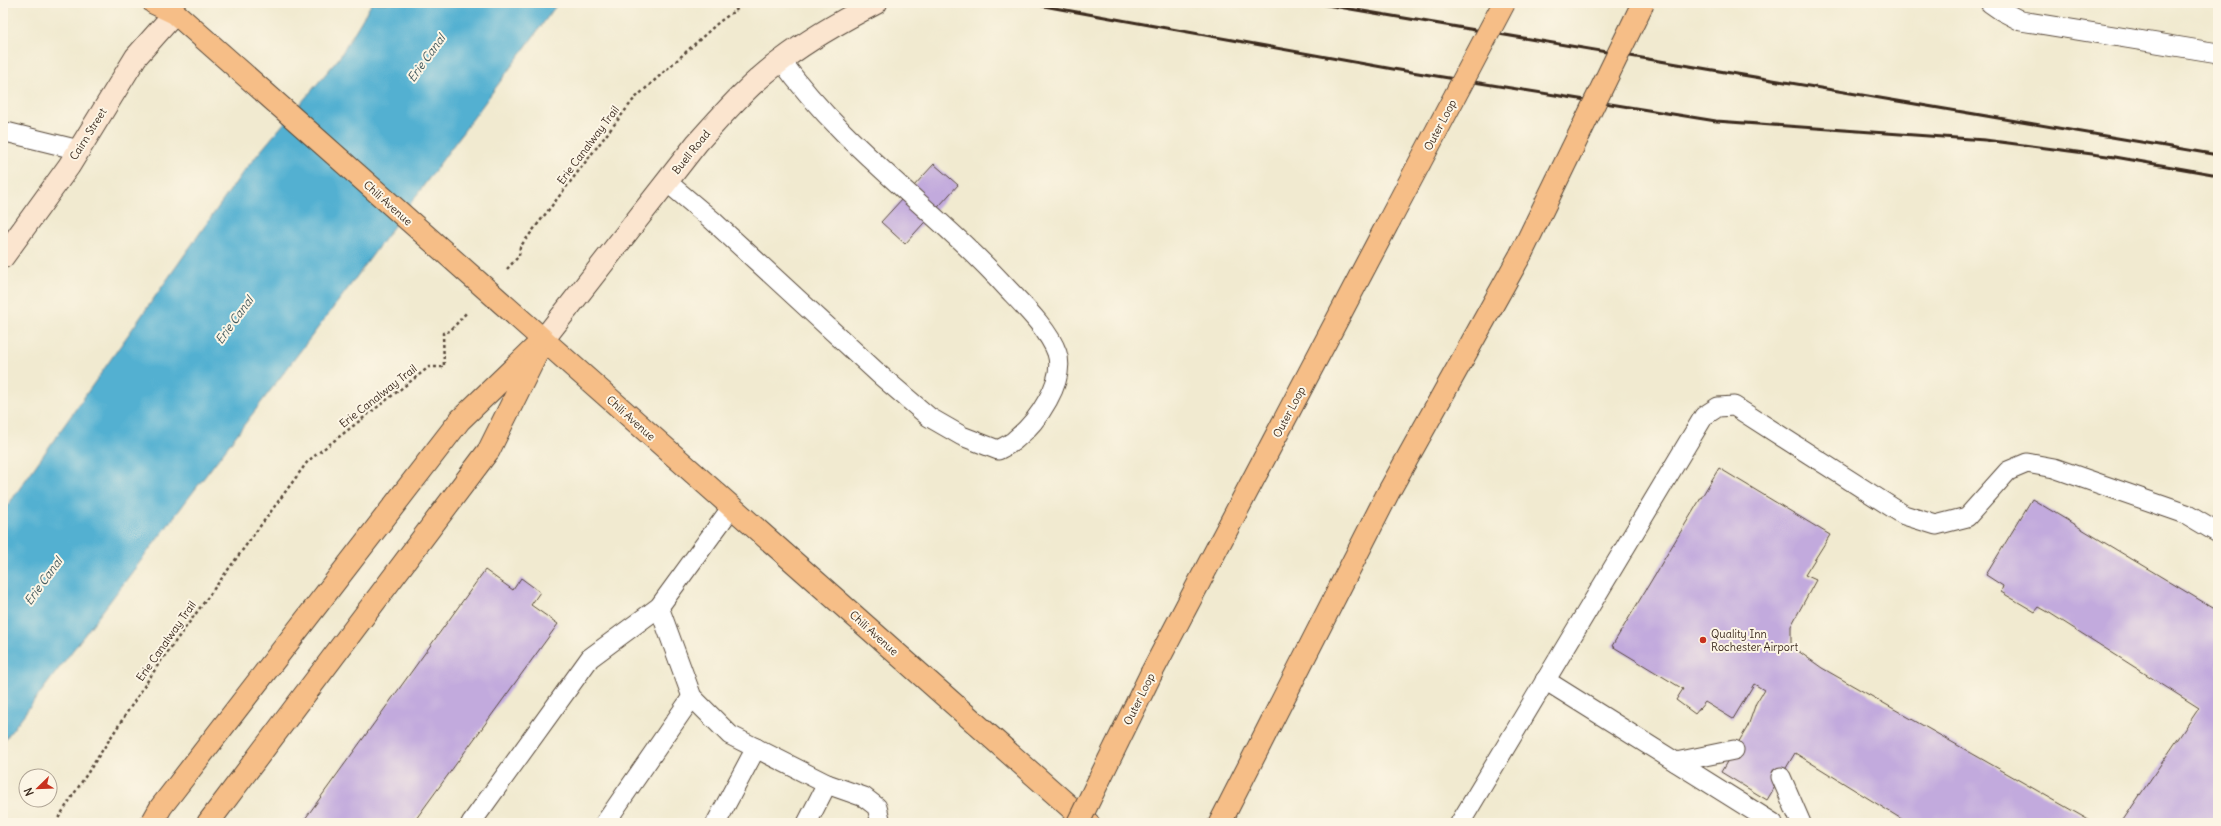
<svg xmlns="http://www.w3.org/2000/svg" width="2221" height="826" font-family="Delius,sans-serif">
<rect width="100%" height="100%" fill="#fcf5e5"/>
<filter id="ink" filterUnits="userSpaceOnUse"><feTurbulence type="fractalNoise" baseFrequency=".025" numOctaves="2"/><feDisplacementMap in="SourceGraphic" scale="8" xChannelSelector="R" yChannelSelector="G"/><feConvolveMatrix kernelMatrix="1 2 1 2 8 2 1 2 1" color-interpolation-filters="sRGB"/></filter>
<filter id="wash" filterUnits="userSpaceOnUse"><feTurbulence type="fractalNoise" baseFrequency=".012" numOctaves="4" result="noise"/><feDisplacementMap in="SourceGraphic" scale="16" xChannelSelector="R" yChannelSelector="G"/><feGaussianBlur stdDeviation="0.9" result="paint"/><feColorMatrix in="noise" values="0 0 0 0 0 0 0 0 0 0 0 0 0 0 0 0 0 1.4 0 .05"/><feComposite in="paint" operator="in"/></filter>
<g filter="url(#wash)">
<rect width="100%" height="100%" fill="#f1ead0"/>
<!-- water -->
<path fill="#52b0d1" stroke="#466d78" d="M372 3H558L349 287 3 742V512L243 172 339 58Z"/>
<g id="blocks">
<!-- building -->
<g fill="#c2aadd">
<path d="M934 164 958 185 905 244 881 222Z"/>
<path d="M1719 468 1830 535 1805 575 1816 580 1791 626V646L1822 668 2094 823H1908L1795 753 1767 800 1721 772 1748 726 1756 703 1764 690 1754 684 1733 719 1705 702 1695 714 1676 700 1683 689 1612 646Z"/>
<path d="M2032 499 2218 611V823H2121L2199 708 2048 612 2039 607 2035 612 2001 592 2003 586 1986 575Z"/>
<path d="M485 570 513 590 521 578 540 592 531 605 558 624 413 823H302Z"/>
</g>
</g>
</g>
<g filter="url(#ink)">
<use href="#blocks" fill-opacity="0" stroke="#564739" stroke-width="1"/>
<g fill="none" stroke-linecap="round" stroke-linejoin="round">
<defs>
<g id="lane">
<path d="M1990 3 2000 10 2021 21 2218 53"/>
<path d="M3 133 6 132 79 150"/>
<path d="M667 182 712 220 880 375 929 417 962 436 998 450C1004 447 1011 444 1016 439 1037 422 1066 381 1057 353 1049 330 1023 305 1007 288 935 209 844 148 781 60"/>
<path d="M659 607 692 697 730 735 827 784 864 797 877 807 881 823"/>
<path d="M1545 680 1773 823"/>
<path d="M1676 762 1734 750"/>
<path d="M1781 777 1801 823"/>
<path d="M471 823 590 658 659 607 732 507"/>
<path d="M605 823 692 697"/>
<path d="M716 823 756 748"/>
<path d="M807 823 827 784"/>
<path d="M1460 823 1704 416 1718 407 1734 406 1904 515 1936 525 1967 517 2008 471 2027 463 2054 468 2186 514 2218 533"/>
</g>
<g id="secondary">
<path d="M3 257 69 166 136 57 175 13"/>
<path d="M543 340 697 143C724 113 750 83 782 60 811 38 843 20 876 3"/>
</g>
<path id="primary" d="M154 3 175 13 1088 823"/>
<g id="highway">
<path d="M1152 672 1389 221"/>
<path d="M152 823 161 807 460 420 543 340"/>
<path d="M208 823 489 450 536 355"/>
<path d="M1220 823 1388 493 1521 254"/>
</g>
</defs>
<!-- lane casing -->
<use href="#lane" stroke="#564739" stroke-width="21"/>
<!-- secondary casing -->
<use href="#secondary" stroke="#564739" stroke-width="24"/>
<!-- primary casing -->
<use href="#primary" stroke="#564739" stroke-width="24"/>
<!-- highway casing -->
<use href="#highway" stroke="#564739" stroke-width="24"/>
<!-- path -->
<g stroke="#564739" stroke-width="2.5" stroke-dasharray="3 3" stroke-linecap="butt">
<path d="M507 269 519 256 520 247 634 99 719 22 746 3"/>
<path d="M55 823 158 665 308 461 429 367H444L443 333 450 331 467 312"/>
</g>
<!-- lane -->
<use href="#lane" stroke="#fff" stroke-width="19"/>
<!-- secondary -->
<use href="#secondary" stroke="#fbe5cf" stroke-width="22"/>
<!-- primary -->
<use href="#primary" stroke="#f6be87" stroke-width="22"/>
<!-- highway -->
<use href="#highway" stroke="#f6be87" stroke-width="22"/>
<!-- rail -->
<g stroke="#3b2a1e" stroke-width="3">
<path d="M1027 3 1393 69 1716 121 1985 140 2115 157 2218 175"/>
<path d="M1315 3 2218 155"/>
</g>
<defs>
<g id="highway-bridge">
<path d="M1389 221 1504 3"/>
<path d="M1521 254 1643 3"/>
<path d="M1078 823 1152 672"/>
</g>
</defs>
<!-- highway-bridge casing -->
<use href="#highway-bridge" stroke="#564739" stroke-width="24" stroke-linecap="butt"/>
<!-- highway-bridge -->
<use href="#highway-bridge" stroke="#f6be87" stroke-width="22"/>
</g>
</g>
<!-- markers -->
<circle fill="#c8321e" stroke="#fcf5e5" stroke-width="1.5" cx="1703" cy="640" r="4"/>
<g text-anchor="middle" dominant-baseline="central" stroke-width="4" stroke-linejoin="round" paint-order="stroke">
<!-- street labels -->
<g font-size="11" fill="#3b2a1e" stroke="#fcf5e5">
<text transform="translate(1440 125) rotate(-62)">Outer Loop</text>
<text transform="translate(88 134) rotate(-58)">Cairn Street</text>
<text transform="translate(588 145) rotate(-53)">Erie Canalway Trail</text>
<text transform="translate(691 152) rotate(-51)">Buell Road</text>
<text transform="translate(388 203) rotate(42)">Chili Avenue</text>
<text transform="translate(378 396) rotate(-38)">Erie Canalway Trail</text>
<text transform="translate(1289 412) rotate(-62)">Outer Loop</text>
<text transform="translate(631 418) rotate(42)">Chili Avenue</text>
<text transform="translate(874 633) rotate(42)">Chili Avenue</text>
<text transform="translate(166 641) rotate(-55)">Erie Canalway Trail</text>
<text transform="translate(1139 699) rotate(-64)">Outer Loop</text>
</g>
<!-- poi labels -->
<g font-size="11" fill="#3b2a1e" stroke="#fcf5e5" text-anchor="start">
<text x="1711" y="634">Quality Inn<tspan x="1711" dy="13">Rochester Airport</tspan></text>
</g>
<!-- water labels -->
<g font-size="12" font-style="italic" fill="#43595d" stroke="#fcf5e5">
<text transform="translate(426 58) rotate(-54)">Erie Canal</text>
<text transform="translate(234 320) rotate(-54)">Erie Canal</text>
<text transform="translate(43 581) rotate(-54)">Erie Canal</text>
</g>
</g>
<!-- margin -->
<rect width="2221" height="826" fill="none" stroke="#fcf5e5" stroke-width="16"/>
<!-- north arrow -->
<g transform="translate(38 788) rotate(247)"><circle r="19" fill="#fcf5e5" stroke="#afa495"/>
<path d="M0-3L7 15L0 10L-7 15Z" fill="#c8321e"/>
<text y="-6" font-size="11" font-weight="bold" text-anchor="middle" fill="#3b2a1e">N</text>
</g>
</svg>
